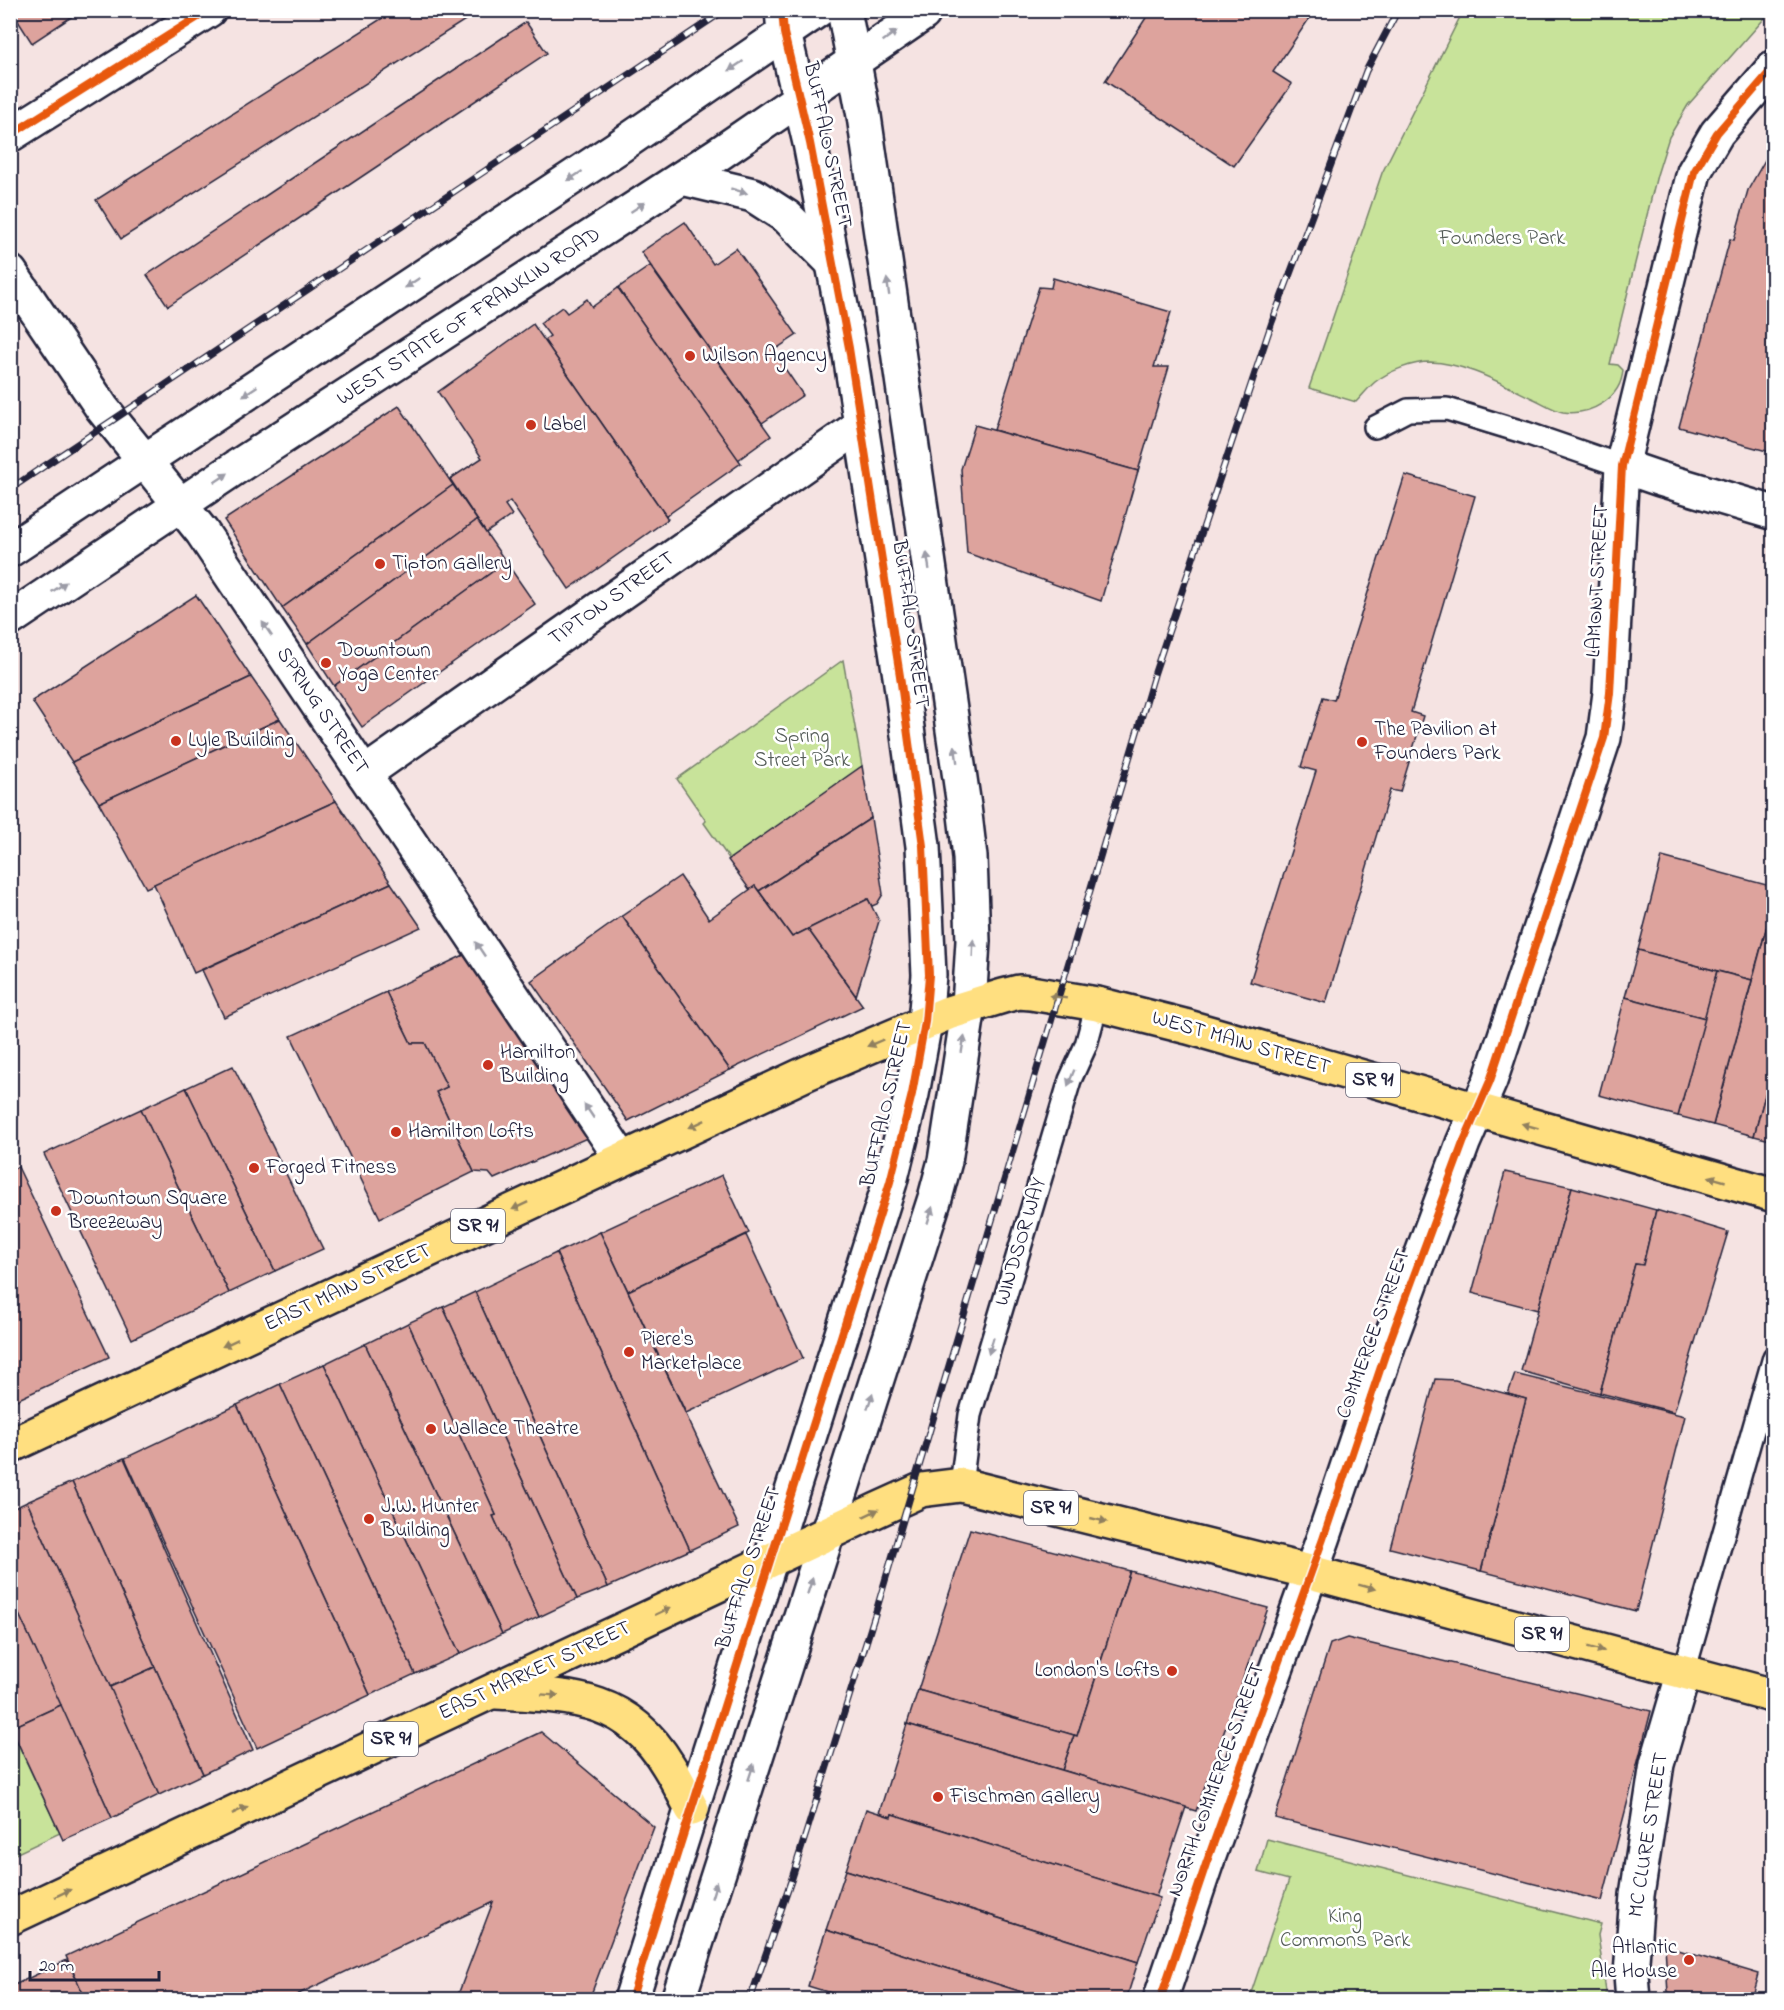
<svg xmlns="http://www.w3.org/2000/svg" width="1784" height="2010" font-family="'Indie Flower',sans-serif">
<rect width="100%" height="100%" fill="#fff"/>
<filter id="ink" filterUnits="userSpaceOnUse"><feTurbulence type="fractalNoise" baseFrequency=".0167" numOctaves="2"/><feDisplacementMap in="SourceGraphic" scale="12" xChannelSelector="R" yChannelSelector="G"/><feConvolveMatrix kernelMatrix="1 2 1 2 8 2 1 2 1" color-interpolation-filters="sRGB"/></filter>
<g filter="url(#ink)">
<!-- built -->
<rect fill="#f5e3e2" x="11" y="11" width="1762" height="1988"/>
<!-- green -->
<g fill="#c8e39a" stroke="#75826a" stroke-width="1.5">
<path d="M1463 11H1771L1688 105 1669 137 1657 175 1610 364 1618 365 1623 370C1621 399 1590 416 1563 412 1553 410 1543 403 1534 399 1502 384 1466 363 1430 362 1413 362 1389 371 1375 382 1368 388 1362 396 1356 402L1309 388 1382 173Z"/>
<path d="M843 660 862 766 730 860 704 823 706 821 677 779Z"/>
<path d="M10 1727 60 1833 11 1856H10Z"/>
<path d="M1267 1839 1601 1924 1598 1935 1607 1999H1249L1289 1880 1258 1872Z"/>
</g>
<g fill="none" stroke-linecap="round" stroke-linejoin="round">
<!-- stream -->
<g stroke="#628aa6" stroke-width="14">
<path d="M1553 10H1558"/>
<path d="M1551 2000V1999"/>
</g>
</g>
<!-- building -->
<g fill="#dda39d" stroke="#22223b" stroke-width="1.5">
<path d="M11 10H82L32 43Z"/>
<path d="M395 10H481L121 239 96 200Z"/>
<path d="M1151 10H1315L1273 72 1292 84 1234 166 1105 81Z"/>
<path d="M526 22 547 53 168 306 147 275Z"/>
<path d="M1774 144V453L1679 427 1730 239 1734 240 1748 190Z"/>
<path d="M685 222 713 264 736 248 797 335 773 351 803 395 762 423 641 252Z"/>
<path d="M650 266 771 436 738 460 618 288Z"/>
<path d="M1053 278 1171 312 1154 367H1169L1138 471 994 430 1039 287 1051 288Z"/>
<path d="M618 288 741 463 666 516 544 340 550 336 540 323 562 307 567 313 587 299 592 307Z"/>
<path d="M533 324 668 519 569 589 510 501 505 505 512 515 486 533 450 479 482 458 438 392Z"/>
<path d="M399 406 453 485 282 608 224 520Z"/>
<path d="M975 425 1138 471 1101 601 967 553 961 469Z"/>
<path d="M1405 475 1475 496 1411 712 1423 716 1400 792 1390 790 1326 1003 1250 982 1316 771 1301 767 1323 697 1334 700Z"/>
<path d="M453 485 477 520 307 644 282 608Z"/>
<path d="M477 520 506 562 334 686 307 644Z"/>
<path d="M506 562 535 604 362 727 334 686Z"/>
<path d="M196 595 251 677 72 762 32 701Z"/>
<path d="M251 677 280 719 99 803 72 762Z"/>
<path d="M280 719 336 801 146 888 99 803Z"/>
<path d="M862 766 871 818 759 891 755 886 750 890 728 860Z"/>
<path d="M336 801 391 883 194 973 154 884Z"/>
<path d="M871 818 883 894 877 904 872 906 868 899 792 937 759 891Z"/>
<path d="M1662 857 1774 887V900L1752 980 1638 950Z"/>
<path d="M680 876 709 919 755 886 792 937 808 929 863 1006 730 1070 622 916Z"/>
<path d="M391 883 421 927 224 1017 202 970Z"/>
<path d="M868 899 879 921 856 996 808 929Z"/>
<path d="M1774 900V1062L1754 1136 1713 1125Z"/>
<path d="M622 916 730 1070 628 1121 531 981Z"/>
<path d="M1638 950 1717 971 1705 1018 1625 997Z"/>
<path d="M466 954 587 1138 494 1179 489 1173 474 1172 436 1092 447 1087 425 1043H411L386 992Z"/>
<path d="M1717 971 1752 980 1713 1125 1678 1116Z"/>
<path d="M386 992 411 1043H425L447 1087 436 1092 474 1172 380 1218 291 1036Z"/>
<path d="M1625 997 1705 1018 1678 1116 1599 1095Z"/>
<path d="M1774 1062V1141L1754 1136Z"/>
<path d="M233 1066 323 1249 275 1271 186 1088Z"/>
<path d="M186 1088 275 1271 229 1293 141 1109Z"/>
<path d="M141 1109 229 1293 132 1339 44 1154Z"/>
<path d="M18 1167 109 1357 10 1403V1170Z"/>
<path d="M1505 1172 1572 1187 1538 1310 1472 1293Z"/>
<path d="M722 1175 749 1233 628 1291 600 1232Z"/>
<path d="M1572 1187 1656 1210 1643 1265 1635 1264 1600 1393 1521 1371Z"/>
<path d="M1656 1210 1728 1232 1674 1412 1600 1393 1635 1264 1643 1265Z"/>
<path d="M600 1232 739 1527 690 1550 556 1253Z"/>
<path d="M746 1235 803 1358 686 1413 628 1291Z"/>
<path d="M556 1253 690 1550 608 1587 475 1292Z"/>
<path d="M475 1292 608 1587 577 1599 443 1307Z"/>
<path d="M443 1307 577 1599 539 1617 493 1516 496 1515 408 1323Z"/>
<path d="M408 1323 496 1515 493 1516 539 1617 502 1634 365 1344Z"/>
<path d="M365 1344 502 1634 460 1654 324 1364Z"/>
<path d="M324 1364 460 1654 415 1674 280 1384Z"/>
<path d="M1515 1374 1685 1416 1636 1611 1481 1571 1526 1399 1508 1394Z"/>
<path d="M1435 1379 1455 1380 1526 1399 1481 1571 1390 1548Z"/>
<path d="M280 1384 415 1674 370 1695 237 1405Z"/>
<path d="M237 1405 370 1695 257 1748 125 1458Z"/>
<path d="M124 1458 253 1750 203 1774 72 1482Z"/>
<path d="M72 1482 155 1667 110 1687 27 1502Z"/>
<path d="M27 1502 159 1795 112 1818 10 1595V1510Z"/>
<path d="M970 1529 1130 1571 1077 1736 918 1690Z"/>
<path d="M1130 1571 1268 1608 1196 1811 1062 1770 1074 1735 1077 1736Z"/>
<path d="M10 1595 61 1705 11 1728 10 1727Z"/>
<path d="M1347 1638 1651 1711 1602 1901 1275 1818 1330 1644Z"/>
<path d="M155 1667 203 1774 159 1795 110 1687Z"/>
<path d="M918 1690 1074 1735 1062 1770 907 1724Z"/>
<path d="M61 1705 112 1818 63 1840 11 1728Z"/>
<path d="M907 1724 1186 1807 1156 1897 892 1814 891 1817 879 1813Z"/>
<path d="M541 1732 654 1827 589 2000H456L493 1902 286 2000H86L66 1956Z"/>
<path d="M866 1809 891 1817 892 1814 1160 1898 1138 1962 846 1870Z"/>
<path d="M846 1870 1138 1962 1126 2000H1047L826 1930Z"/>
<path d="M826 1930 1047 2000H853L808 1986Z"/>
<path d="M1665 1946 1759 1974 1752 2000H1693L1668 1992Z"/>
<path d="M67 1960 86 2000H10V1987Z"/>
<path d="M828 1992 853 2000H825Z"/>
</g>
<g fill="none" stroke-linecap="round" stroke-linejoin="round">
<defs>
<g id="service">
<path d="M1375 427 1408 410 1447 409 1526 433 1622 466"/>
<path d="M961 1485 970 1415 1070 1080 1086 1045 1097 1004"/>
<path d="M1684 1672 1774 1357"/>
</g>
<g id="minor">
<path d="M10 135 209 10"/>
<path d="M10 272 102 408 202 532 622 1159"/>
<path d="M1622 466 1660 479 1774 513"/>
<path d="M364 774 861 425"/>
<path d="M1160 2000 1206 1864 1323 1539 1389 1343 1463 1143 1490 1081 1604 738 1610 693 1622 466 1694 172 1717 133 1774 67"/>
<path d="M1633 2000 1631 1974 1637 1895 1657 1764 1684 1672"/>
</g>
<g id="tertiary">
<path d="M682 178 753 195 787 217 833 263"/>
<path d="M631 2000 890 1182 912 1094 925 1022 929 975 923 846 900 676 849 348 810 143 784 33 782 10"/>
<path d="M678 2000 935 1198 945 1161 969 1006 973 941 970 857 964 806 864 116 844 10"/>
</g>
<g id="secondary">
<path d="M10 550 617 148 818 10"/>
<path d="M10 619 235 468 720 153 923 14 924 10"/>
</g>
<g id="primary">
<path d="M10 1446 807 1073 948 1013 1003 996 1019 992 1031 993 1097 1004 1188 1027 1774 1195"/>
<path d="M496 1692C569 1696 626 1695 668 1765 677 1779 684 1794 692 1809"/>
<path d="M10 1918 877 1510 921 1490 961 1485 1310 1572 1774 1696"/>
</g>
</defs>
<!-- service casing -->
<use href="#service" stroke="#22223b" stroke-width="26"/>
<!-- minor casing -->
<use href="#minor" stroke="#22223b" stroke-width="38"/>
<!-- tertiary casing -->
<use href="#tertiary" stroke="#22223b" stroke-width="38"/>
<!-- secondary casing -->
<use href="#secondary" stroke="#22223b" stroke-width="38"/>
<!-- primary casing -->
<use href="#primary" stroke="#22223b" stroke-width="38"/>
<!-- service -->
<use href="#service" stroke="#fff" stroke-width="21"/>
<!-- minor -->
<use href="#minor" stroke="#fff" stroke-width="33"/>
<!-- tertiary -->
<use href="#tertiary" stroke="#fff" stroke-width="33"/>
<!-- secondary -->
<use href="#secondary" stroke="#fff" stroke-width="33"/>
<!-- primary -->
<use href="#primary" stroke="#ffdf80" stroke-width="33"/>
<defs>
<g id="rail">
<path d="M10 489 725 10"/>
<path d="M750 2000 792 1878 877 1608 1154 675 1272 322 1366 71 1398 10"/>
</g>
</defs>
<!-- rail casing -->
<use href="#rail" stroke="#22223b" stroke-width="7"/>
<!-- rail -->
<use href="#rail" stroke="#fff" stroke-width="4.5" stroke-dasharray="14" stroke-linecap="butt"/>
<defs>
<g id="cycleway">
<path d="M10 135 209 10"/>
<path d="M631 2000 890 1182 912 1094 925 1022 929 975 923 846 900 676 849 348 810 143 784 33 782 10"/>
<path d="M1160 2000 1206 1864 1323 1539 1389 1343 1463 1143 1490 1081 1604 738 1610 693 1622 466 1694 172 1717 133 1774 67"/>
</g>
</defs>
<!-- cycleway casing -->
<use href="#cycleway" stroke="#fff" stroke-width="11"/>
<!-- cycleway -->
<use href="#cycleway" stroke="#e8590c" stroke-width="8"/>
</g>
<!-- one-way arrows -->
<defs><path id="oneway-solid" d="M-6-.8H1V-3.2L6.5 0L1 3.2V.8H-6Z" transform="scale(1.5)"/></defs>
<g fill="#9c9ca7">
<use href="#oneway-solid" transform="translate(890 36) rotate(-35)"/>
<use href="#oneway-solid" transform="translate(736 66) rotate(146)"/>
<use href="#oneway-solid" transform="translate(575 176) rotate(147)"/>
<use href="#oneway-solid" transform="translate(739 191) rotate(16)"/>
<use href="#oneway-solid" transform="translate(638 207) rotate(-33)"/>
<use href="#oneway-solid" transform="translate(412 283) rotate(146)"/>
<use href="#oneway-solid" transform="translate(888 287) rotate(-98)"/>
<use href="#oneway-solid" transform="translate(250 391) rotate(146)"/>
<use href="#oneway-solid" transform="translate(221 478) rotate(-34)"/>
<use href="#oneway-solid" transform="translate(928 561) rotate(-99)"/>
<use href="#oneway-solid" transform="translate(59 587) rotate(-34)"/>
<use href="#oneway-solid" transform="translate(267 629) rotate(-124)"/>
<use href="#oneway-solid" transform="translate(956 754) rotate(-98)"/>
<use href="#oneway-solid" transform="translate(973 948) rotate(-88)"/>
<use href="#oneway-solid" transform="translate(480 949) rotate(-124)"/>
<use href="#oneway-solid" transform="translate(963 1044) rotate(-81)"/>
<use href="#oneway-solid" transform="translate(1071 1078) rotate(112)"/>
<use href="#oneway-solid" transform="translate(589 1111) rotate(-124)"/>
<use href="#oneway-solid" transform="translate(930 1215) rotate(-73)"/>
<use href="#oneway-solid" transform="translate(991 1346) rotate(107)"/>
<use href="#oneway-solid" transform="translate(870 1401) rotate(-72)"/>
<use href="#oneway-solid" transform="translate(810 1586) rotate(-72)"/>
<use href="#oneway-solid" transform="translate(751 1772) rotate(-72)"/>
<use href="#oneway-solid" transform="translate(714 1890) rotate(-73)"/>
</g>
<g fill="#90805e">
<use href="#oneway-solid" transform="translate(1058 997) rotate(-171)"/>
<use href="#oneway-solid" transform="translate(875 1043) rotate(157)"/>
<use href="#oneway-solid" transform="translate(697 1124) rotate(155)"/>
<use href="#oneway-solid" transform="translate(1530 1126) rotate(-164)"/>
<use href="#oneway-solid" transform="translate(1717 1179) rotate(-164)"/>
<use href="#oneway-solid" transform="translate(520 1206) rotate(155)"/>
<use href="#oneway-solid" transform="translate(230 1343) rotate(155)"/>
<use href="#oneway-solid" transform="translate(871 1513) rotate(-26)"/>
<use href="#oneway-solid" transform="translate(1099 1520) rotate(13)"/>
<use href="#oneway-solid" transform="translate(1367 1587) rotate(15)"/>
<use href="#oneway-solid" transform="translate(663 1611) rotate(-25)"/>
<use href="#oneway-solid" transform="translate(1596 1649) rotate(15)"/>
<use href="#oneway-solid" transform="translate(550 1695) rotate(4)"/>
<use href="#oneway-solid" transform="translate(240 1810) rotate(-25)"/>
<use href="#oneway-solid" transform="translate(63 1893) rotate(-25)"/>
</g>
</g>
<!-- markers -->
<g fill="#c8321e" stroke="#fff" stroke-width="2">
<circle cx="690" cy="356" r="6"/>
<circle cx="531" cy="425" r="6"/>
<circle cx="380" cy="564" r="6"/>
<circle cx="326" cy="663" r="6"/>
<circle cx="176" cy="741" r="6"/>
<circle cx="1362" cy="742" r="6"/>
<circle cx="488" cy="1065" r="6"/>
<circle cx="396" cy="1132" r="6"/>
<circle cx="254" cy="1168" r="6"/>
<circle cx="56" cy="1211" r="6"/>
<circle cx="629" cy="1352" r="6"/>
<circle cx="431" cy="1429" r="6"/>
<circle cx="369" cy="1519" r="6"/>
<circle cx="1172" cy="1671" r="6"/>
<circle cx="938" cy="1797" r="6"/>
<circle cx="1689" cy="1960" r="6"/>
</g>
<g text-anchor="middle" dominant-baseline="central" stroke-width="5" stroke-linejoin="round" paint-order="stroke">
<!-- shield labels -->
<g fill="#fff" stroke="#646476" stroke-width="1.5">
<rect x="1346" y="1063" width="54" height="34" rx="4.5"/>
<rect x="451" y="1209" width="54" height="34" rx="4.5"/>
<rect x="1024" y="1491" width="54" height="34" rx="4.5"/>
<rect x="1515" y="1617" width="54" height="34" rx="4.5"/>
<rect x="364" y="1722" width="54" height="34" rx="4.5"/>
</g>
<g font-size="20" font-weight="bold" fill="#22223b">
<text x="1373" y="1080">SR 91</text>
<text x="478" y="1226">SR 91</text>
<text x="1051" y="1508">SR 91</text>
<text x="1542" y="1634">SR 91</text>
<text x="391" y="1739">SR 91</text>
</g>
<!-- street labels -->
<g font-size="21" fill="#22223b" stroke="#fff">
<text transform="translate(827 145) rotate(78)">BUFFALO STREET</text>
<text transform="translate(469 317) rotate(-33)">WEST STATE OF FRANKLIN ROAD</text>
<text transform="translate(1598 581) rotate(-87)">LAMONT STREET</text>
<text transform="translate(612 599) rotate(-35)">TIPTON STREET</text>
<text transform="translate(910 624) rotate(82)">BUFFALO STREET</text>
<text transform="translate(322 711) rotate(56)">SPRING STREET</text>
<text transform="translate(1241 1043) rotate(16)">WEST MAIN STREET</text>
<text transform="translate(887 1104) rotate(-77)">BUFFALO STREET</text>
<text transform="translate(1021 1242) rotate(-73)">WINDSOR WAY</text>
<text transform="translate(348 1288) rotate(-25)">EAST MAIN STREET</text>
<text transform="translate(1374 1334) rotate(-70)">COMMERCE STREET</text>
<text transform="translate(749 1568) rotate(-72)">BUFFALO STREET</text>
<text transform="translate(535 1671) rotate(-25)">EAST MARKET STREET</text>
<text transform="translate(1217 1780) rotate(-70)">NORTH COMMERCE STREET</text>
<text transform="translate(1649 1835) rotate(-81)">MC CLURE STREET</text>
</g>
<!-- park labels -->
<g font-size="21" fill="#545c58" stroke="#fff">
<text x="1502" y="239">Founders Park</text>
<text x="802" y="737">Spring<tspan x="802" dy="24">Street Park</tspan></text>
<text x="1345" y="1917">King<tspan x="1345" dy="24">Commons Park</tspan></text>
</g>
<!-- poi labels -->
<g font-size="21" fill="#22223b" stroke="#fff" text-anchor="start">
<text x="702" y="356">Wilson Agency</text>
<text x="543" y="425">Label</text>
<text x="392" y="564">Tipton Gallery</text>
<text x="338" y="651">Downtown<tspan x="338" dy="24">Yoga Center</tspan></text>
<text x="1374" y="730">The Pavilion at<tspan x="1374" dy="24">Founders Park</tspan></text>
<text x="188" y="741">Lyle Building</text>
<text x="500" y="1053">Hamilton<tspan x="500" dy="24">Building</tspan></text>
<text x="408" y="1132">Hamilton Lofts</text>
<text x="266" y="1168">Forged Fitness</text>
<text x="68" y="1199">Downtown Square<tspan x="68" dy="24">Breezeway</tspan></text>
<text x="641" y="1340">Piere's<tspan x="641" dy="24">Marketplace</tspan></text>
<text x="443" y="1429">Wallace Theatre</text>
<text x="381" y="1507">J.W. Hunter<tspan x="381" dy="24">Building</tspan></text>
<text x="1160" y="1671" text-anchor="end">London's Lofts</text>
<text x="950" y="1797">Fischman Gallery</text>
<text x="1677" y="1948" text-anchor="end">Atlantic<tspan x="1677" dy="24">Ale House</tspan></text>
</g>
</g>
<!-- margin -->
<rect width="1784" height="2010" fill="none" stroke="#fff" stroke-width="36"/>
<rect x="18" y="18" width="1748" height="1974" fill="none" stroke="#22223b" stroke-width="2" filter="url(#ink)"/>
<!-- scale -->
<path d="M30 1971v9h129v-9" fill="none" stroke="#22223b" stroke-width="3"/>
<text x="39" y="1971" font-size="18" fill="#22223b" stroke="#ffffff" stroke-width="4.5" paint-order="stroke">20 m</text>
</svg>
